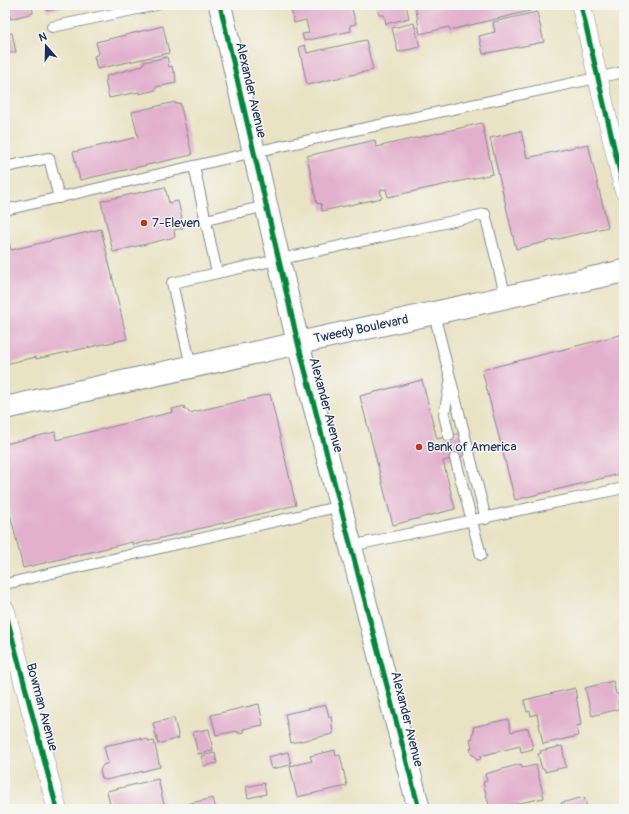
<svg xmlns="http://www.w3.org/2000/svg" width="629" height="814" font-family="Pangolin,sans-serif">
<rect width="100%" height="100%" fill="#f6f6f2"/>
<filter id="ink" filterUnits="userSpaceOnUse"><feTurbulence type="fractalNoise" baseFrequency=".025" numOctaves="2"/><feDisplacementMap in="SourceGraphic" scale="8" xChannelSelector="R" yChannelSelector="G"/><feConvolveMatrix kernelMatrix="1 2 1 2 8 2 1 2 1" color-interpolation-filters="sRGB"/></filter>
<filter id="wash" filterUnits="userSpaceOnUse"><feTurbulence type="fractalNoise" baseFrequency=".012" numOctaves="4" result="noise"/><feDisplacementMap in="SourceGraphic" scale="16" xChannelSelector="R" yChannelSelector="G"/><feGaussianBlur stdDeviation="0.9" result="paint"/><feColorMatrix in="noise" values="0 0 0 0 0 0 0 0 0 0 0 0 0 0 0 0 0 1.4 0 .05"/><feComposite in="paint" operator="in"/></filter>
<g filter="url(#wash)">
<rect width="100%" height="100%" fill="#e9e3c4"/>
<g id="blocks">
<!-- building -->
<g fill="#e2afcc">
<path d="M7 5H32L33 13 10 19Z"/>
<path d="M45 5H71V6L47 11Z"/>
<path d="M309 5H340V7L351 5 356 24 350 25 351 31 304 41 302 34 309 33 306 20 294 23 291 9Z"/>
<path d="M376 5H406L409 18 386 24 384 15H379Z"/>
<path d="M415 5H532V6H529L530 11 450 30 449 27 420 34Z"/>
<path d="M537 12 544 42 483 54 479 36 495 32 493 22Z"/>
<path d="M414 23 420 47 398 52 392 28Z"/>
<path d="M163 26 169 53 97 69 94 56 99 54 96 42Z"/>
<path d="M12 33 16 52 5 54V34Z"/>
<path d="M366 40 373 70 307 85 299 47 305 45 307 53Z"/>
<path d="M167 57 169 67 172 66 173 72H175L176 83 156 87V90L139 94V92L109 98 105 81 107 80 106 76 142 66 144 62Z"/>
<path d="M175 102V104L180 103 192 155 80 180 73 152 138 137 132 112Z"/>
<path d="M482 123 493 174 388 197 386 189 380 190 382 198 322 211 321 203 317 204 307 156 375 140 376 147Z"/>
<path d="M521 131 527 158 588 144 608 227 516 249 490 138Z"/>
<path d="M165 187 169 203 178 201 182 218 180 219 183 228 174 230 175 237 113 252 101 201Z"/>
<path d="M5 229 11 250 101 229 127 339 36 359V357L5 364Z"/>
<path d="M624 334V473L515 500 482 370Z"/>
<path d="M422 380 437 439 461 433 466 455 443 461 455 509 393 525 360 396Z"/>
<path d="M270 394 296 505 133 545 132 542 23 568 5 492V444L55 432 56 440 173 412 172 409 184 406 185 410H188L189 413Z"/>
<path d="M613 681 616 694H618L620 700 618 701 619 709 592 716 585 688Z"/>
<path d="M575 688 581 725 576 726 578 736 543 744 537 714 531 716 530 711 527 712 524 700Z"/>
<path d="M259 704 263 725 243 729 244 732 238 733 237 731 216 735 211 715Z"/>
<path d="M326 705 329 717 331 716 333 734 291 743 285 714Z"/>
<path d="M174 718 179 738 158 744 153 723Z"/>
<path d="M508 719 511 732 528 728 533 749 521 752 520 746 480 756 481 759 477 760 474 755H472L470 748H472L470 739 473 738 472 733H474L473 727Z"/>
<path d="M209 729 213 751 198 754 193 732Z"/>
<path d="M141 738V740L148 739 149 742 154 741 160 767 106 780 102 778 100 770 103 765 108 763 104 746Z"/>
<path d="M562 746 566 767 545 772V769H542L538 754 541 753 540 751Z"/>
<path d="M335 750 336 756 340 755 347 786 297 797 290 766 312 761 310 756Z"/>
<path d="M288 752 291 765 271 769 268 757Z"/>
<path d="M215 753 217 763 204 766 201 756Z"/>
<path d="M521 764 522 768 536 765 544 798 490 809 483 782 487 781 485 774Z"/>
<path d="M158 779 165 809H111L107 791Z"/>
<path d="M264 783 266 794 248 798 246 787Z"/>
<path d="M584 797 587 807 594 806 595 809H562L561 803Z"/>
<path d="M213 798 216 809H188L187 804Z"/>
</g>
</g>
</g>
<g filter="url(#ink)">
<use href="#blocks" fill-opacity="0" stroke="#828991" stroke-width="1"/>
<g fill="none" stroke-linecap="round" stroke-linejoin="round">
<defs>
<g id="service">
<path d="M52 27 156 5"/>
<path d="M194 166 217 273"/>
<path d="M5 167 49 158 59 198"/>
<path d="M5 210 254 152 624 72"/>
<path d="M206 220 266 206"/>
<path d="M434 314 486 519"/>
<path d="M191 366 172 283 485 214 506 298"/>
<path d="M449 436 444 415 450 383"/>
<path d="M455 458 481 555"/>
<path d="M351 546 624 488"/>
<path d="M5 584 341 506"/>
</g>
<g id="minor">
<path d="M581 5 624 190"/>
<path d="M5 610 57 809"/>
</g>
<path id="tertiary" d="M220 5 298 343 419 809"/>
<path id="secondary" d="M5 408 624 271"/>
</defs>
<!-- service casing -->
<use href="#service" stroke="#828991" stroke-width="12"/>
<!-- minor casing -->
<use href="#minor" stroke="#828991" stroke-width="20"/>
<!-- tertiary casing -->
<use href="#tertiary" stroke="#828991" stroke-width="24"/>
<!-- secondary casing -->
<use href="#secondary" stroke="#828991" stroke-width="24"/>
<!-- service -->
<use href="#service" stroke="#fff" stroke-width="10"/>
<!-- minor -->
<use href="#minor" stroke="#fff" stroke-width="19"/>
<!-- tertiary -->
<use href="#tertiary" stroke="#fff" stroke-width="22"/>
<!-- secondary -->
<use href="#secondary" stroke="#fff" stroke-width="22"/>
<defs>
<g id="cycleway">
<path d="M220 5 298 343 419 809"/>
<path d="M581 5 624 190"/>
<path d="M5 610 57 809"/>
</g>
</defs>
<!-- cycleway casing -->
<use href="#cycleway" stroke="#f6f6f2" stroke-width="8"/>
<!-- cycleway -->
<use href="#cycleway" stroke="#00873e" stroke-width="5"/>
</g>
</g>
<!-- markers -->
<g fill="#c8321e" stroke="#f6f6f2" stroke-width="1.5">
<circle cx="144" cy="223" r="4"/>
<circle cx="419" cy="447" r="4"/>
</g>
<g text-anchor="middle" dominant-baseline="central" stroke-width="3" stroke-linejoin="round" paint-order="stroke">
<!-- street labels -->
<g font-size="13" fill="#1b2f5e" stroke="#f6f6f2">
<text transform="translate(251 90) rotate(77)">Alexander Avenue</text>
<text transform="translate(361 329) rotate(-12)">Tweedy Boulevard</text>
<text transform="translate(326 405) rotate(75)">Alexander Avenue</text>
<text transform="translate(42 707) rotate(75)">Bowman Avenue</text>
<text transform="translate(407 719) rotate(76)">Alexander Avenue</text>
</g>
<!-- poi labels -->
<g font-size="13" fill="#1b2f5e" stroke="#f6f6f2" text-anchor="start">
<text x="152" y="223">7-Eleven</text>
<text x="427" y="447">Bank of America</text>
</g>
</g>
<!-- margin -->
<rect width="629" height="814" fill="none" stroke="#f6f6f2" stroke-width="20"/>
<!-- north arrow -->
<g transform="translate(46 46) rotate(340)" stroke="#f6f6f2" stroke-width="3" paint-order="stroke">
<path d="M0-3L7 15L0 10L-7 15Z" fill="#1b2f5e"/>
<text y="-6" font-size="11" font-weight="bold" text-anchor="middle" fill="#1b2f5e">N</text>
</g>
</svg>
